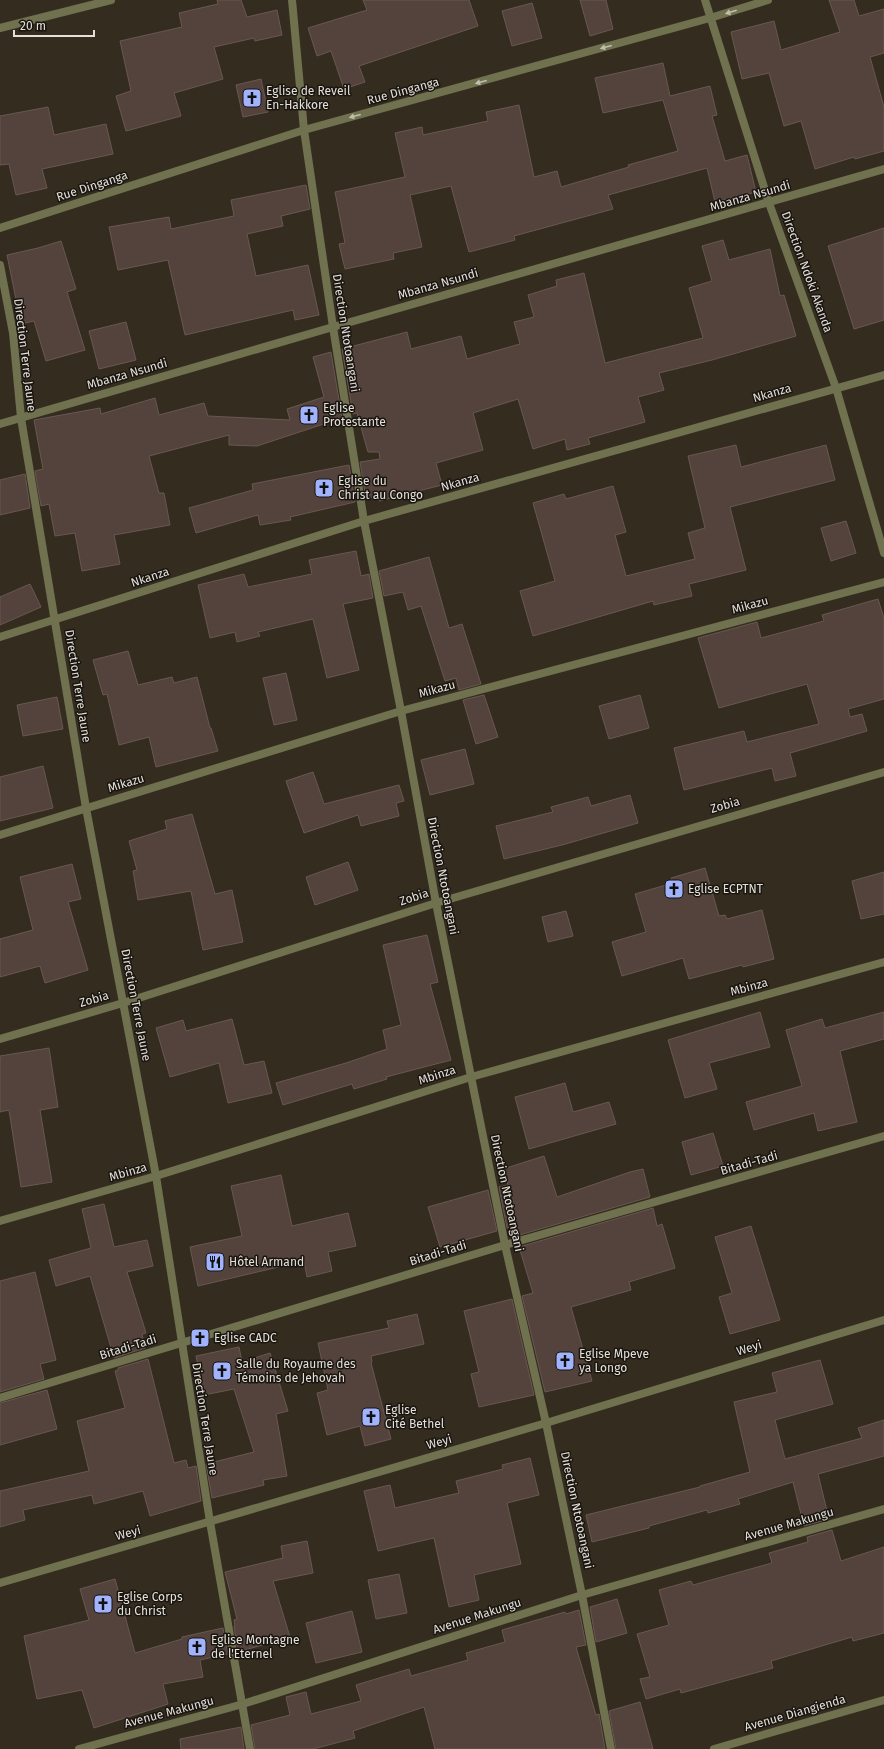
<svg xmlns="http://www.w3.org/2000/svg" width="884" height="1749" font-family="'Fira Sans',sans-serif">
<rect width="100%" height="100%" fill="#352c20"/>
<!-- building -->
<g fill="#53433c" stroke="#695850">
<path d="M217 0H241L247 17 277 10 282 35 255 41 254 38 214 47 223 79 174 93 181 116 126 131 116 96 131 91 120 41 182 27 179 13 218 4Z"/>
<path d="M363 0H469L478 26 359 66 365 82 344 89 331 51 317 56 308 28 367 10Z"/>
<path d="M580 0H606L613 29 590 36Z"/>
<path d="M829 0H854L859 16 884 9V53L870 57 884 107V151L855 159 854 157 815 169 801 121 784 126 769 73 742 79 731 32 774 21 781 50 840 32Z"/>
<path d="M532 3 542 38 512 46 502 11Z"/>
<path d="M663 63 670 96 710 86 717 115 712 116 725 161 747 155 756 192 715 202 707 168 608 195 613 209 514 236 515 240 469 252 451 186 410 195 422 247 393 253 394 259 345 269 339 244 345 243 335 192 405 177 395 133 422 127 423 135 488 121 486 112 519 105 534 177 557 171 561 187 629 167 628 165 678 151 663 100 603 113 595 78Z"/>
<path d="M261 79 268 112 243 117 236 85Z"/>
<path d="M48 107 54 135 106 124 113 154 42 169 47 188 16 195 9 164 0 165V116Z"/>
<path d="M306 185 310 209 281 216 283 226 247 234 256 276 308 265 319 315 295 320 293 310 185 335 168 260 118 270 109 227 169 217 171 229 234 216 231 200Z"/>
<path d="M884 228V320L854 329 828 246Z"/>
<path d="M723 240 729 260 770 249 780 296 784 295 796 336 712 360 659 373 664 390 638 397 645 422 588 438 590 444 567 450 565 439 533 449 518 399 473 413 483 450 436 463 442 485 379 501 377 496 366 499 360 462 380 459 379 452H368L357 413 353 414 342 349 407 332 411 349 461 336 467 359 520 344 514 322 534 317 528 295 557 286 556 280 584 273 605 363 703 338 689 288 712 281 702 246Z"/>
<path d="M61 241 76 289 67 292 85 350 46 361 34 321 21 324 7 255 38 248Z"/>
<path d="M126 322 136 360 99 369 89 331Z"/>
<path d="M331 352 342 418 257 446 229 445V435L149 456 159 493H164L170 525 114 535 120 564 82 571 75 533 55 536 49 504 41 506 35 471 43 469 34 420 100 408 101 414 155 398 159 415 204 403 208 416 290 420 287 409 324 397 313 357Z"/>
<path d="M736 445 741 467 826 445 835 480 730 507 746 570 689 584 692 596 654 605 653 601 533 636 520 591 555 581 533 503 564 494 566 499 613 486 626 532 615 535 626 576 695 559 688 533 705 528 688 456Z"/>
<path d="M349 465 355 502 290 517 291 520 260 525 258 515 196 533 189 508 253 490 252 484Z"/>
<path d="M25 474 30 508 0 515V480Z"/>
<path d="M846 521 856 553 831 561 821 528Z"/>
<path d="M356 551 361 576 369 574 373 598 343 604 359 670 327 678 313 619 258 632 260 636 237 642 235 632 210 638 198 585 244 574 248 587 312 574 309 560Z"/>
<path d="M429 557 449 628 462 624 481 684 459 690 456 678 445 681 421 606 408 610 403 592 384 596 379 571Z"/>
<path d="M30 584 41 607 0 625V597Z"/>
<path d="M878 599 884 618V699L848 709 850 717 862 714 867 731 790 753 796 776 775 781 772 768 684 790 674 748 744 731 747 742 819 724 807 684 719 708 698 638 757 622 761 638 824 621 822 615Z"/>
<path d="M128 651 138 685 172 677 174 683 197 677 210 728H211L218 751 156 767 149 737 119 745 107 694 103 695 93 660Z"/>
<path d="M286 673 297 720 274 725 263 678Z"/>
<path d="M484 695 498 737 476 744 463 700Z"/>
<path d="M640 695 649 728 609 739 599 706Z"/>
<path d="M57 697 63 729 23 736 17 705Z"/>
<path d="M465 749 474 784 430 795 421 760Z"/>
<path d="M43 766 53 808 0 821V777Z"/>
<path d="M313 772 324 804 399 785 404 801 396 803 399 816 361 826 358 815 304 833 286 781Z"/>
<path d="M630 795 638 823 562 845 504 859 496 826 553 812 551 807 588 797 591 806Z"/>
<path d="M192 814 215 894 232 890 243 942 203 950 191 891 138 900 133 871 137 870 129 841 167 829 165 821Z"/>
<path d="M348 862 358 890 315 905 306 877Z"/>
<path d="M72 864 81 899 68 902 88 970 45 983 40 966 0 977V939L33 930 20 877Z"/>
<path d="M705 868 719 916 725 915 727 919 762 910 774 959 743 967 742 965 689 979 683 958 622 976 612 942 646 932 635 894 673 883 671 878Z"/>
<path d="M884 872V914L861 919 852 881Z"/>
<path d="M566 911 573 936 548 942 542 917Z"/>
<path d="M427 935 438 982 430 984 451 1060 386 1077 387 1079 354 1089 352 1084 283 1105 276 1083 346 1063 387 1049 383 1030 401 1025 383 945Z"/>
<path d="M760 1012 770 1047 709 1063 717 1089 685 1098 668 1040Z"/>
<path d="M884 1012V1039L840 1051 857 1122 818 1131 814 1113 754 1130 746 1102 802 1086 786 1030 822 1019 825 1028Z"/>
<path d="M232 1019 244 1065 264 1061 272 1093 228 1103 219 1063 170 1077 156 1028 183 1020 186 1031Z"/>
<path d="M49 1048 58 1107 40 1110 52 1182 21 1187 9 1110 0 1112V1056Z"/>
<path d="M565 1083 573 1112 609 1102 616 1124 529 1149 515 1097Z"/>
<path d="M713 1133 723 1166 691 1175 682 1142Z"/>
<path d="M544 1156 557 1197 630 1172 643 1169 650 1197 516 1236 513 1226 507 1228 499 1187 508 1185 503 1169Z"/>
<path d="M281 1175 292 1226 348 1213 356 1246 328 1252 332 1271 307 1277 304 1261 198 1286 190 1247 242 1236 231 1186Z"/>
<path d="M488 1190 497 1231 440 1247 428 1207Z"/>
<path d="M104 1204 114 1247 147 1240 153 1266 127 1272 146 1333 142 1334 145 1348 114 1358 90 1276 56 1286 49 1260 91 1248 82 1209Z"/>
<path d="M653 1208 657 1226 662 1224 675 1268 629 1282 631 1290 571 1307 592 1381 545 1392 522 1296 533 1293 519 1247Z"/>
<path d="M751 1226 780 1320 730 1334 719 1297 732 1293 715 1237Z"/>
<path d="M35 1272 56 1360 40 1364 44 1379 0 1392V1281Z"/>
<path d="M512 1299 534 1395 479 1407 471 1374 479 1372 464 1311Z"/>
<path d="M417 1314 424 1344 371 1356 372 1362 371 1363 391 1439 365 1446 360 1426 327 1435 317 1393 328 1390 318 1343 389 1328 387 1321Z"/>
<path d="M239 1347 242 1362 270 1353 288 1411 276 1414 287 1476 263 1480 264 1485 212 1498 206 1464 254 1452 234 1389 204 1395 196 1356Z"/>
<path d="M148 1359 174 1463 186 1460 188 1468 196 1466 201 1501 150 1516 143 1491 94 1504 92 1495 23 1510 25 1520 0 1527V1491L89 1471 77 1421 125 1408 115 1371 118 1370V1368Z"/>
<path d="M820 1360 833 1404 775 1420 785 1459 862 1438 858 1428 884 1420V1456L818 1474 829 1519 804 1526 793 1482 738 1499 740 1504 708 1513 707 1510 649 1526V1528L592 1542 586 1515 700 1487V1486L750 1472 734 1402 777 1392 772 1373Z"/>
<path d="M47 1390 57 1429 0 1445V1403Z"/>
<path d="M530 1458 539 1495 507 1503 521 1564 474 1575 479 1600 449 1607 434 1538 378 1551 364 1491 390 1485 395 1508 459 1493 456 1481 503 1469 502 1465Z"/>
<path d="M832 1530 841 1561 884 1547V1633L853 1641 852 1637 771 1661 773 1668 681 1693 680 1689 646 1699 640 1679 650 1677 637 1634 669 1625 659 1590 691 1581 693 1585 772 1563 769 1553 808 1542 807 1537Z"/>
<path d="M307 1541 313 1573 273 1581 290 1637 238 1652 234 1626H235L234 1620 237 1619 225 1572 283 1558 281 1546Z"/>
<path d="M399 1574 407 1613 376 1619 368 1580Z"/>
<path d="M115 1579 135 1653 182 1639V1637L223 1628 228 1654 200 1660 203 1677 163 1684 168 1704 94 1728 82 1690 37 1699 24 1636 89 1620 80 1589Z"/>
<path d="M617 1599 627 1633 596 1642 590 1607Z"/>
<path d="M579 1610 586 1645 576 1647 596 1715 599 1714 605 1749H435L424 1707 353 1731 355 1738 313 1749H255L251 1725 290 1715 286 1697 306 1692 311 1714 361 1701 356 1685 409 1669 411 1676 468 1660 466 1653 505 1642 502 1630 565 1612 566 1614Z"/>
<path d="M352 1611 362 1652 316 1663 306 1623Z"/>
<path d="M640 1702 653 1749H616L609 1711Z"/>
<path d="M241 1727 244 1749H181L180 1739Z"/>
</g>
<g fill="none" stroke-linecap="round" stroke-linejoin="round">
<!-- minor -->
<g stroke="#6f714f" stroke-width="8">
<path d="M292 0 304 130 333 327 364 521 401 711 436 903 505 1245 546 1423 582 1595 611 1749"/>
<path d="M705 0 769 203 836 388 884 553"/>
<path d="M0 28 111 0"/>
<path d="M0 228 304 130 710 18 768 0"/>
<path d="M0 265 13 333 21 418 86 808 156 1176 210 1522 250 1749"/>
<path d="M0 424 333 327 884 169"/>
<path d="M0 637 364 521 884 375"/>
<path d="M0 835 401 711 884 582"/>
<path d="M0 1039 123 1003 436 903 884 772"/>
<path d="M0 1221 156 1176 471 1077 884 962"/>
<path d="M0 1398 505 1245 884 1136"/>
<path d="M0 1583 546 1423 884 1320"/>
<path d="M79 1749 243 1704 582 1595 884 1509"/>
<path d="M714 1749 884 1700"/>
</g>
</g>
<!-- one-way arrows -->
<defs><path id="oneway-solid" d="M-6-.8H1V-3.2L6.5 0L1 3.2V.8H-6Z"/></defs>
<g fill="#c1beae">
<use href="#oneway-solid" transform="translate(731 12) rotate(162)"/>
<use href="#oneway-solid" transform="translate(606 47) rotate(165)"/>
<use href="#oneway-solid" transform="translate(481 82) rotate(165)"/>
<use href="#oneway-solid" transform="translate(355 116) rotate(165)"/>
</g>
<!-- icons -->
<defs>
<symbol id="church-square" viewBox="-11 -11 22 22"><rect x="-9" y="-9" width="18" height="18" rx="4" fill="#a1b3fd" stroke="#191510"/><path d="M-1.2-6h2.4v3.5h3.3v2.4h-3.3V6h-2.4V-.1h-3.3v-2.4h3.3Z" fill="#111"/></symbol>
<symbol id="restaurant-square" viewBox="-11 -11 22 22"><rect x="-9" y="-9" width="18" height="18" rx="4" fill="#a1b3fd" stroke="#191510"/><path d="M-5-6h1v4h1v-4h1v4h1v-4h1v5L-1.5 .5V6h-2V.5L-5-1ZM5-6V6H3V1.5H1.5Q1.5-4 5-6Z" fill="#111"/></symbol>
</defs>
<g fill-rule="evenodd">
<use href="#church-square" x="241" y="87" width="22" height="22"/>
<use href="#church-square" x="298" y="404" width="22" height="22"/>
<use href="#church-square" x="313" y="477" width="22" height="22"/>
<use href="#church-square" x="663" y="878" width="22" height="22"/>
<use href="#restaurant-square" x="204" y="1251" width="22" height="22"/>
<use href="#church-square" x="189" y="1327" width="22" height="22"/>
<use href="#church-square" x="554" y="1350" width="22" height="22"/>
<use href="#church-square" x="211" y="1360" width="22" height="22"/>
<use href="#church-square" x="360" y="1406" width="22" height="22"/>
<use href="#church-square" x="92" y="1593" width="22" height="22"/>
<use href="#church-square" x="186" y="1636" width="22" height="22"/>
</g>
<g text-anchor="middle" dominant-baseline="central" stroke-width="3" stroke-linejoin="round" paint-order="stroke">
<!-- poi labels -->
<g font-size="12" fill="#e4dfd7" stroke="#191510" text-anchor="start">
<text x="266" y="91">Eglise de Reveil<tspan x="266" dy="14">En-Hakkore</tspan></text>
<text x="323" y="408">Eglise<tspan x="323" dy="14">Protestante</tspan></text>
<text x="338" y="481">Eglise du<tspan x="338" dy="14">Christ au Congo</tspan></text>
<text x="688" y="889">Eglise ECPTNT</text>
<text x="229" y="1262">Hôtel Armand</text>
<text x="214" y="1338">Eglise CADC</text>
<text x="579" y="1354">Eglise Mpeve<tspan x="579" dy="14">ya Longo</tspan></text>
<text x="236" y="1364">Salle du Royaume des<tspan x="236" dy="14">Témoins de Jehovah</tspan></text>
<text x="385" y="1410">Eglise<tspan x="385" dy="14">Cité Bethel</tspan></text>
<text x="117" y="1597">Eglise Corps<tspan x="117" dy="14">du Christ</tspan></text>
<text x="211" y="1640">Eglise Montagne<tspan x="211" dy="14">de l'Eternel</tspan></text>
</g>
<!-- street labels -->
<g font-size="12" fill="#e4dfd7" stroke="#191510">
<text transform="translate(403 91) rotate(-15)">Rue Dinganga</text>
<text transform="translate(92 186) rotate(-18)">Rue Dinganga</text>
<text transform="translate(750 196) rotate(-16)">Mbanza Nsundi</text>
<text transform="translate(807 272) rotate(70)">Direction Ndoki Akanda</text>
<text transform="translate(438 284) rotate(-16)">Mbanza Nsundi</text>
<text transform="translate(346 333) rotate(81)">Direction Ntotoangani</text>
<text transform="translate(25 355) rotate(83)">Direction Terre Jaune</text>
<text transform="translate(127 374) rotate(-16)">Mbanza Nsundi</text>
<text transform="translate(772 393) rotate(-16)">Nkanza</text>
<text transform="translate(460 482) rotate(-16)">Nkanza</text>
<text transform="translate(150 577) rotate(-18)">Nkanza</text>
<text transform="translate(750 605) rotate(-15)">Mikazu</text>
<text transform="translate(78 686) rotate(81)">Direction Terre Jaune</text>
<text transform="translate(437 689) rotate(-15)">Mikazu</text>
<text transform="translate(126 783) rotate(-17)">Mikazu</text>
<text transform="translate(725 805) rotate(-16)">Zobia</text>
<text transform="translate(443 876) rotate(79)">Direction Ntotoangani</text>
<text transform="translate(414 897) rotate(-18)">Zobia</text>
<text transform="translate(749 987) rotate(-15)">Mbinza</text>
<text transform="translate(94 999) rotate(-16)">Zobia</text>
<text transform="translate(136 1005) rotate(79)">Direction Terre Jaune</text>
<text transform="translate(437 1075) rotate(-18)">Mbinza</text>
<text transform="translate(749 1163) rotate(-16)">Bitadi-Tadi</text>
<text transform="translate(128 1172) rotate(-16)">Mbinza</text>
<text transform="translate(507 1193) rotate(78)">Direction Ntotoangani</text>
<text transform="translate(438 1253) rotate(-17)">Bitadi-Tadi</text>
<text transform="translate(128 1347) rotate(-17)">Bitadi-Tadi</text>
<text transform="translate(749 1348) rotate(-17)">Weyi</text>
<text transform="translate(205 1419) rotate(81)">Direction Terre Jaune</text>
<text transform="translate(439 1442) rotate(-16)">Weyi</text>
<text transform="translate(577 1510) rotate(78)">Direction Ntotoangani</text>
<text transform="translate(789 1524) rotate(-16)">Avenue Makungu</text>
<text transform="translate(128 1533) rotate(-16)">Weyi</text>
<text transform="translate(477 1616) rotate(-18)">Avenue Makungu</text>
<text transform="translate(169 1712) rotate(-15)">Avenue Makungu</text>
<text transform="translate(795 1713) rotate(-16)">Avenue Diangienda</text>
</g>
</g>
<!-- scale -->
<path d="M14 30v6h80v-6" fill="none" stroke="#e4dfd7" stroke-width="2"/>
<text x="20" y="30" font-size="12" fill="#e4dfd7" stroke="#191510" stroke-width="3" paint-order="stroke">20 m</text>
</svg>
